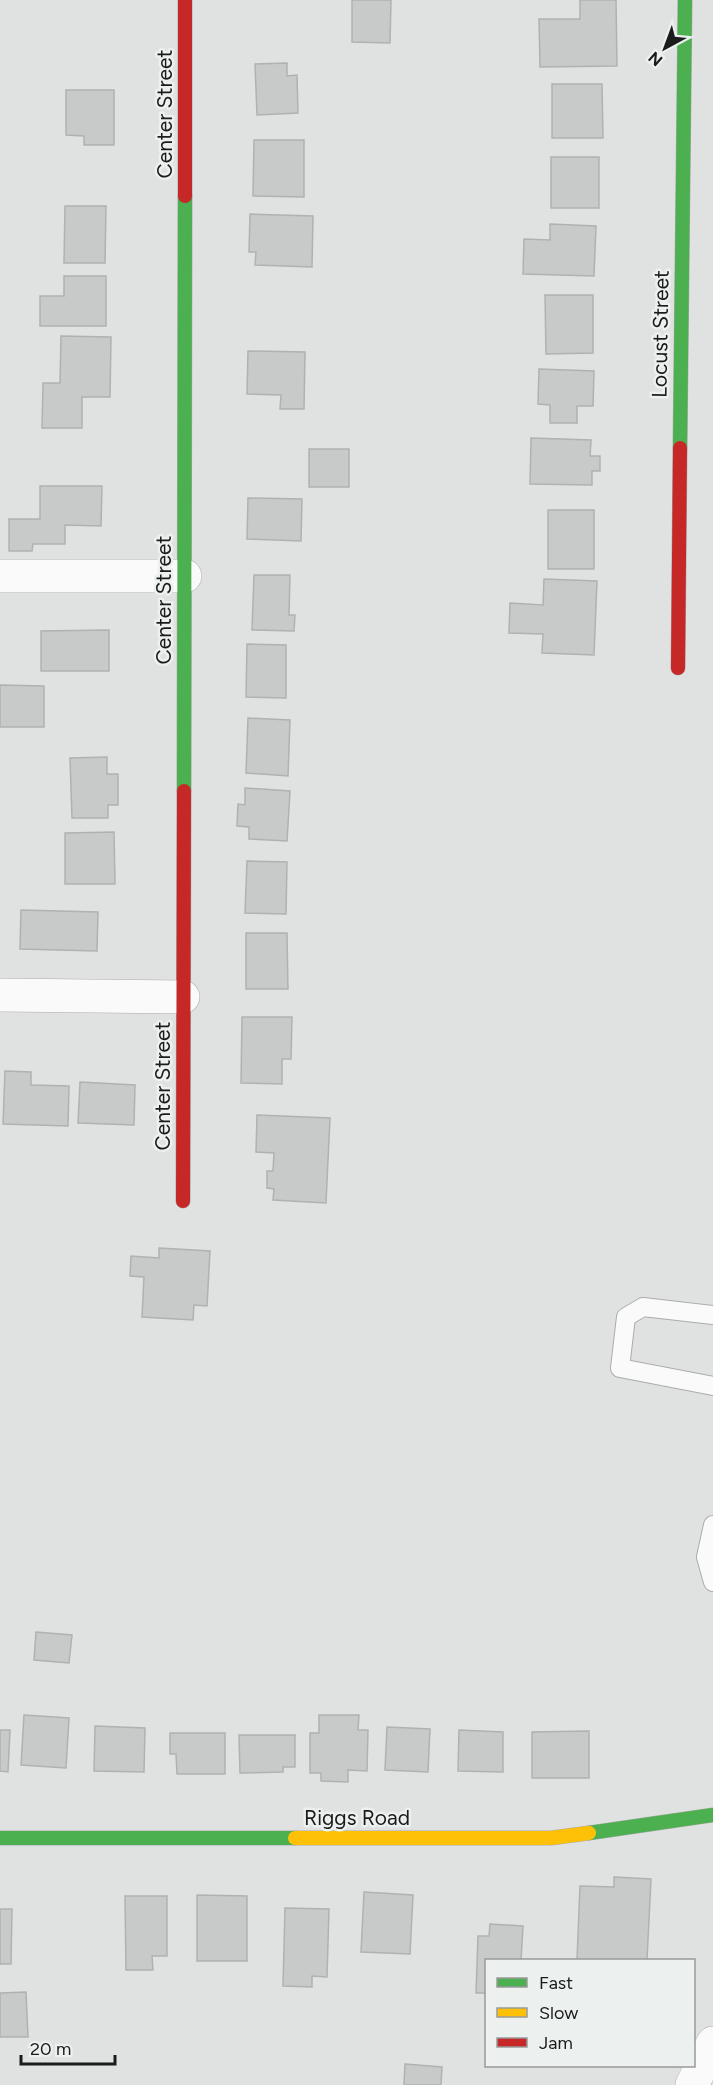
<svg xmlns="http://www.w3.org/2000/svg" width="713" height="2085" font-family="Figtree,sans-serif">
<rect width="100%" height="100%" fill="#e0e1e1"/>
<!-- building -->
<g fill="#c8c9c9" stroke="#b0b2b2" stroke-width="1.5">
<path d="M352 0H391L390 43 352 42Z"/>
<path d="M580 0H616L617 66 540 67 539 19H580Z"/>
<path d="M287 63V76L297 75 298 113 257 115 255 64Z"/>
<path d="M552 84H602L603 138H552Z"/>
<path d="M66 90H114V145H84V136L66 135Z"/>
<path d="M254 140H304V197L253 196Z"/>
<rect x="551" y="157" width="48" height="51"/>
<path d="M65 206H106L105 263H64Z"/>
<path d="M250 214 313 216 312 267 255 265 256 252H249Z"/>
<path d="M550 224 596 226 594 276 523 274 524 239 550 240Z"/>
<path d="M64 276H106V326H40V296H64Z"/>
<path d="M545 295H593V353L546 354Z"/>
<path d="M61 336 111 337 110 397H82V428H42L43 383H60Z"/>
<path d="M248 351 305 352 304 409H280L281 395 247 394Z"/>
<path d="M539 369 594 371 593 406H577V423H550V405L538 404Z"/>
<path d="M531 438 591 440 590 456H600V471H592V485L530 484Z"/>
<rect x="309" y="449" width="40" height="38"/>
<path d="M40 486H102L101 526 65 525V544H33L32 551H9V519H40Z"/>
<path d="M248 498 302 499 301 541 247 539Z"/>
<rect x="548" y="510" width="46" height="59"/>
<path d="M254 575H290L289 615H295L294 631 252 630Z"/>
<path d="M544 579 597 581 594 655 542 653 543 634 509 633 510 603 543 605Z"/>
<path d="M109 630V671H41V631Z"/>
<path d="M247 644 286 645V698L246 697Z"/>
<path d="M0 685 44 686V727H0Z"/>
<path d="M248 718 290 720 288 776 246 773Z"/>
<path d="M107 757V774H118V805H108V818H72L70 758Z"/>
<path d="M245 788 290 791 287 841 249 839V827L237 826 238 804 245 805Z"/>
<path d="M114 832 115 884H65V833Z"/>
<path d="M247 861 287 862 286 914 245 913Z"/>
<path d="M21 910 98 912 97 951 20 949Z"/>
<path d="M246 933H287L288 989H246Z"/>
<path d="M242 1017H292L291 1059H282V1084L241 1083Z"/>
<path d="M5 1071 31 1072V1085L69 1086 68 1126 3 1124Z"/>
<path d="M80 1082 135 1085 134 1125 78 1123Z"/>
<path d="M257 1115 330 1118 326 1203 273 1200 274 1189 267 1188V1171H273L274 1153 256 1152Z"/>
<path d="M159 1248 210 1251 207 1306 194 1305 193 1320 142 1317 144 1277 130 1276 131 1256 159 1258Z"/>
<path d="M36 1632 72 1635 69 1663 34 1660Z"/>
<path d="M24 1715 69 1718 66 1768 21 1765Z"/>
<path d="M319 1715H359L358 1730H368L367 1771 348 1770V1782L321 1781V1773H310V1733H319Z"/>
<path d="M95 1726 145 1728 144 1772 94 1771Z"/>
<path d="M387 1727 430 1729 428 1772 385 1770Z"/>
<path d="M0 1730H10L8 1772 0 1771Z"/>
<path d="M459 1730 503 1732V1772L458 1771Z"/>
<path d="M589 1731V1778H532V1732Z"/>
<path d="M170 1733H225V1774H177L176 1754H170Z"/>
<path d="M239 1735H295V1767H283V1772L240 1773Z"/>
<path d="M614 1877 651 1879 647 1960H577L580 1886 614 1887Z"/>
<path d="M364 1892 413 1895 410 1954 361 1952Z"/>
<path d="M197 1895 247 1896V1961H197Z"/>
<path d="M125 1896H167V1956H152L153 1970H126Z"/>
<path d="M285 1908 329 1909 327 1977 312 1976V1987L283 1986Z"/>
<path d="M0 1909H12L11 1964H0Z"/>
<path d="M490 1924 523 1926 521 1960H486V1993H476L478 1936H489Z"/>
<path d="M26 1992 28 2037H0V1993Z"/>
<path d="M405 2064 442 2067 441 2085H404Z"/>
</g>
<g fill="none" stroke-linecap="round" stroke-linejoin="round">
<defs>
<g id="lane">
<path d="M713 1315 643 1307 626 1317 620 1368 713 1386"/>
<path d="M713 1525 706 1557 713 1582"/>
</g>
<g id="street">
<path d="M0 576H185"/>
<path d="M0 995 183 997"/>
<path d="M692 2085 713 2043"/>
</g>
<g id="fast">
<path d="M680 448 685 0"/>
<path d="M184 791 185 196"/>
<path d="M589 1833 713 1815"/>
<path d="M0 1838H295"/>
</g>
<path id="slow" d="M295 1838H551L589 1833"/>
<g id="jam">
<path d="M185 196V0"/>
<path d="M678 668 680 448"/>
<path d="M183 1201 184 791"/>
</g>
</defs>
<!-- lane casing -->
<use href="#lane" stroke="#abacac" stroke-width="20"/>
<!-- street casing -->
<use href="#street" stroke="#abacac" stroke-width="34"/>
<!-- fast casing -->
<use href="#fast" stroke="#abacac" stroke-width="15"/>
<!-- slow casing -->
<use href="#slow" stroke="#abacac" stroke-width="15"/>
<!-- jam casing -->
<use href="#jam" stroke="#abacac" stroke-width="15"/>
<!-- lane -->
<use href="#lane" stroke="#fafafa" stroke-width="18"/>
<!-- street -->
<use href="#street" stroke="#fafafa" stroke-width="33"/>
<!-- fast -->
<use href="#fast" stroke="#4caf50" stroke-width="14"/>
<!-- slow -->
<use href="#slow" stroke="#ffc107" stroke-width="14"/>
<!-- jam -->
<use href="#jam" stroke="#c62828" stroke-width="14"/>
</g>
<g text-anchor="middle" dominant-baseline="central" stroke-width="5" stroke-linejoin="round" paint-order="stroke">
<!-- street labels -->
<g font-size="21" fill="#1a1b1b" stroke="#ecf0ef">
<text transform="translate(164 114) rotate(-90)">Center Street</text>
<text transform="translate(660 334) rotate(-89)">Locust Street</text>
<text transform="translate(163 600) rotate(-90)">Center Street</text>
<text transform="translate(162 1086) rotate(-90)">Center Street</text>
<text x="357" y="1817">Riggs Road</text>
</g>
</g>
<!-- legend -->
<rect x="485" y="1959" width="210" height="108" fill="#ecf0ef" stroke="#989b9a" stroke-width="1.5"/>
<rect x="497" y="1978" width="30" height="9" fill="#4caf50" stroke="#989b9a" stroke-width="1.5"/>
<text x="539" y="1989" font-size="18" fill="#1a1b1b">Fast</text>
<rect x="497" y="2008" width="30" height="9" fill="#ffc107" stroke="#989b9a" stroke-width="1.5"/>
<text x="539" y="2019" font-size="18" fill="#1a1b1b">Slow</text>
<rect x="497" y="2038" width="30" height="9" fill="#c62828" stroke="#989b9a" stroke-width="1.5"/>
<text x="539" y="2049" font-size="18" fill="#1a1b1b">Jam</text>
<!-- north arrow -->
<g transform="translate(665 48) rotate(221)" stroke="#ecf0ef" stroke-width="4.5" paint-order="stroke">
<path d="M0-4.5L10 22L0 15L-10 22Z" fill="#1a1b1b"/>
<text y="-9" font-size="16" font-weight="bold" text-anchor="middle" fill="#1a1b1b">N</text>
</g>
<!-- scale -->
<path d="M21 2055v9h94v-9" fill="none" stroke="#1a1b1b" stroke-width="3"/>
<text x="30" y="2055" font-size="18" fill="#1a1b1b" stroke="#ecf0ef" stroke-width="4.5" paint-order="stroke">20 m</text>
</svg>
